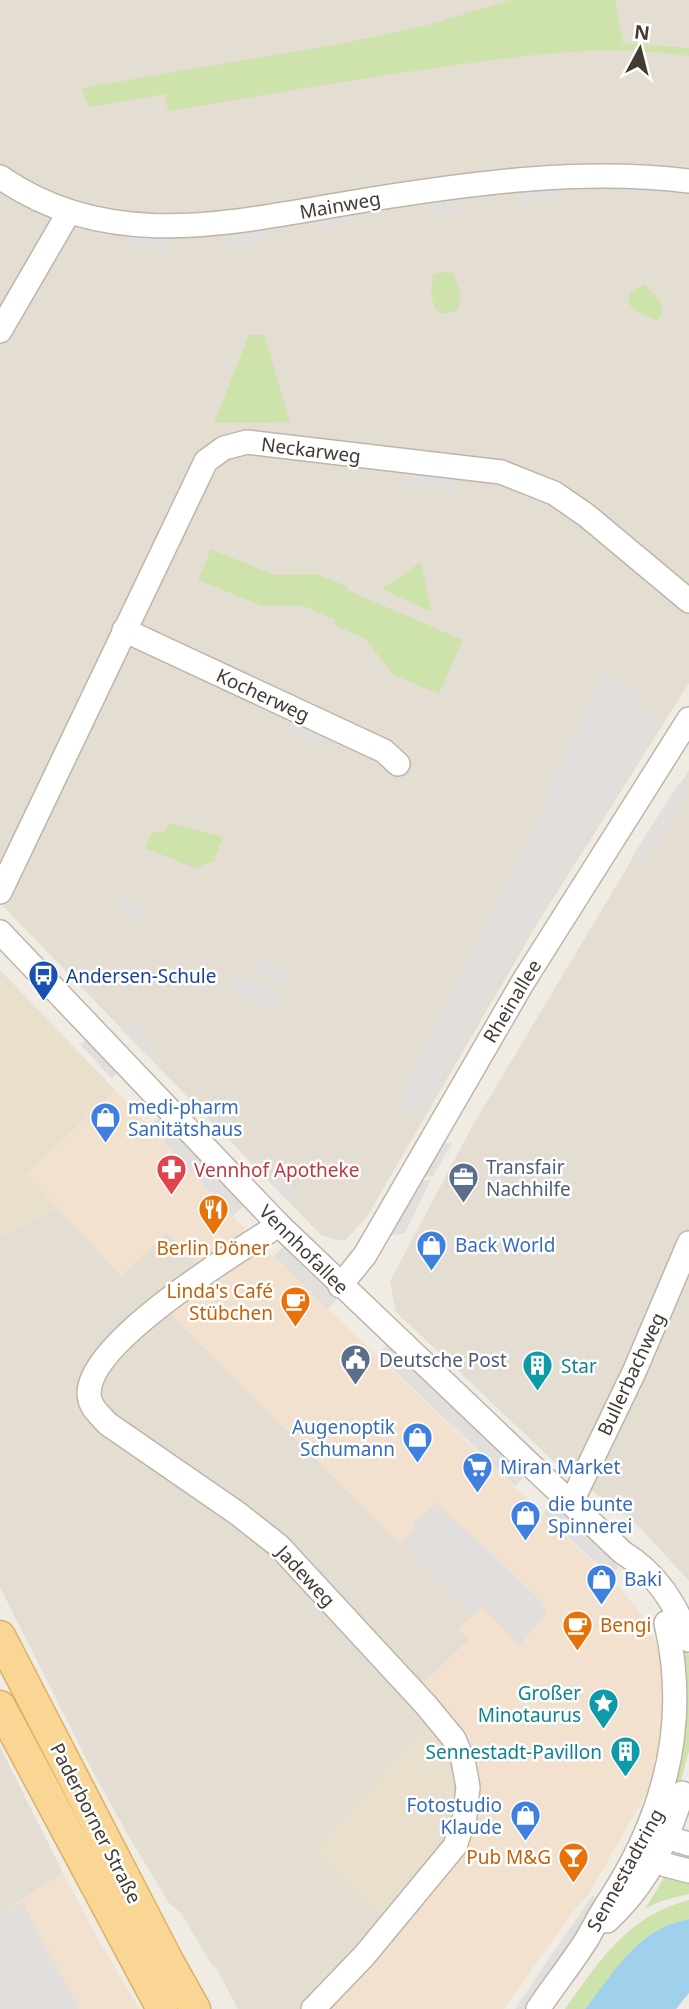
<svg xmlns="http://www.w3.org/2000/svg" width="689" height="2009" font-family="'Noto Sans',sans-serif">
<rect width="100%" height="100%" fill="#f0ebe3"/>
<!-- residential -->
<g fill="#e4ddd1" fill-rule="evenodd">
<path d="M0 0H689V683L537 924 366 1218 344 1241 322 1236 0 903ZM211 549 275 575 348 588 347 590 381 605 392 674 366 638 334 625 336 620 303 606H262Z"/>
<path d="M689 770V1581L644 1532 625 1515 562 1469 396 1312 390 1281 473 1125 631 861Z"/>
<path d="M58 1208 122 1276 167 1232 199 1266 170 1313 472 1616 458 1729 460 1854 448 1872 394 1936 328 2009H238L215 1966 213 1967 181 1913 169 1903 131 1840 94 1774 0 1587V1238Z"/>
<path d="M0 1747 63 1873 0 1914Z"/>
</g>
<!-- commercial -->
<g fill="#f2e1ce">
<path d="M115 1090 247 1231 244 1236 199 1266 167 1232 122 1276 27 1176Z"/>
<path d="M261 1251 268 1252 620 1588 638 1610 652 1633 660 1654 666 1697 651 1785 587 1897 571 1914 504 2009H328L394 1936 448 1872 460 1854 475 1814 420 1686 468 1640 458 1629 472 1616 170 1313 207 1284Z"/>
<path d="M63 1873 100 1943 139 2009H0V1914Z"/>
</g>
<!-- education -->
<g fill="#e9dfcd">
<path d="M0 970 115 1090 27 1175 58 1208 0 1238Z"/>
<path d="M426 1725 443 1747 452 1775 455 1805 437 1853 383 1918 315 1852Z"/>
</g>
<!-- green -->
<g fill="#cee3ac">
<path d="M511 0H615L623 43 689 48V56C612 44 533 54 456 65 360 78 264 95 168 111L165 94 89 107 81 88 340 44 428 25Z"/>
<path d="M444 271 454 274 460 293 459 310 443 314 435 309 431 294 433 275Z"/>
<path d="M643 284C653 292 660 297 663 310L658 321 633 310 628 301 630 293Z"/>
<path d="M264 334 290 422 214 423 249 335Z"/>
<path d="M211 549 275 575 317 574 348 587 347 590 463 640 439 694 392 674 366 639 334 625 335 620 303 606H262L198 580Z"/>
<path d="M421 562 432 612 382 589Z"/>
<path d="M170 823 223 837 214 861 195 868 145 848 153 831 164 833Z"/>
<path d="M686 1646 689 1656V1751L676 1799 670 1798C686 1747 689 1699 681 1647Z"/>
<path d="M665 1876 689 1883V1894L661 1901 645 1909Z"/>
<path d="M689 1900V1919C643 1928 613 1974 585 2009H565C599 1961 629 1915 689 1900Z"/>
</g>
<!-- parking -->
<g fill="#e1dedb">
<rect x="611" y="184" width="39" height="10"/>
<path d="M559 187 560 197 522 203 521 193Z"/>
<path d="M458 197 460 211 432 214 430 201Z"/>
<path d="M356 211 358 222 320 228 319 217Z"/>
<path d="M265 228 267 241 227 247 225 235Z"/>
<path d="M127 234 169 236 168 250 127 247Z"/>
<path d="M405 471 457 478 455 492 403 485Z"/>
<path d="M604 675 645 695 640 707 663 719 537 919 419 1118 398 1108Z"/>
<path d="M294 721 326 735 321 748 288 733Z"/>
<path d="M679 783 687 788 682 804 644 864 632 857Z"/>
<path d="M121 898 143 910 138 921 115 908Z"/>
<path d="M261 959 292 973 287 985 256 971Z"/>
<path d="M228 972 283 996 277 1010 229 989Z"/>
<path d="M131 1018 158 1046 147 1056 120 1028Z"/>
<path d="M86 1040 117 1073 112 1078 80 1045Z"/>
<path d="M208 1100 231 1124 222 1133 198 1108Z"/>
<path d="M159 1117 243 1206 233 1216 149 1126Z"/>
<path d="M452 1143 433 1176 419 1178 438 1144Z"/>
<path d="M277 1171 298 1194 289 1202 268 1180Z"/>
<path d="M431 1179 405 1233 389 1236 416 1183Z"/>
<path d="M283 1247 337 1299 328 1309 274 1256Z"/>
<path d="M386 1345 524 1477 515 1486 377 1354Z"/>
<path d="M437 1503 543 1603 546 1613 519 1646 483 1608 472 1616 400 1544 413 1530 416 1520Z"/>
<path d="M552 1504 619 1567 610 1576 543 1513Z"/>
<path d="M592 1896 604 1898 527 2009H515Z"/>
<path d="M22 1901 79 2009H0V1915Z"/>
</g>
<!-- water -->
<path fill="#a0d1ec" d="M689 1919V1993L676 2009H585C616 1970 637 1929 689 1919Z"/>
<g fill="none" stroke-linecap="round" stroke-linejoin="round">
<defs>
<g id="minor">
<path d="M0 177C113 256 241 220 366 200 472 183 582 168 689 181"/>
<path d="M0 331 69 212"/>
<path d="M124 630 384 751 398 764"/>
<path d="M0 892 206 461 224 448 247 442 501 472 554 493 586 515 689 601"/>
<path d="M0 932 279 1225 622 1552C656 1573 675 1602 689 1640"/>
<path d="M279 1225C236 1252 90 1341 89 1393 89 1407 100 1415 108 1424L237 1513 279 1546 426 1705 454 1739 463 1760 468 1787 465 1816 455 1846 364 1956 313 2009"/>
<path d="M340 1286 365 1255 523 982 689 719"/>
<path d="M571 1503 635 1370 689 1243"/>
<path d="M666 1837 689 1844"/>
<path d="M642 1854 666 1865 689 1871"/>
<path d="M607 1921C644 1887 668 1842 682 1793"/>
<path d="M538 2009C554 1985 572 1963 587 1939 595 1925 602 1911 611 1898 665 1814 689 1721 666 1623"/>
</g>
<g id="major">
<path d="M0 1636 167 1959 195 2009"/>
<path d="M0 1706 162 2009"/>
</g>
</defs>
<!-- minor casing -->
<use href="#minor" stroke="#beb5a9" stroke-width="26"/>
<!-- major casing -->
<use href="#major" stroke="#ddb164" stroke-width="33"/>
<!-- minor -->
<use href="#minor" stroke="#fff" stroke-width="23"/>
<!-- major -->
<use href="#major" stroke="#f9d693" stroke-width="30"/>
</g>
<!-- icons -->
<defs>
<symbol id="bus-pin" viewBox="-11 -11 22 30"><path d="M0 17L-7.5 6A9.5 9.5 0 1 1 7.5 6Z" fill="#1a4fb4" stroke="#fff"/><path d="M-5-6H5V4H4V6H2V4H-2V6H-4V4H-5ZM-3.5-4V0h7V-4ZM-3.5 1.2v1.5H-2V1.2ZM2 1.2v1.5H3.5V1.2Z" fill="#fff"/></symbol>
<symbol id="shop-pin" viewBox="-11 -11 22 30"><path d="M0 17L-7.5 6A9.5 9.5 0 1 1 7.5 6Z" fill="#3f7fe0" stroke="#fff"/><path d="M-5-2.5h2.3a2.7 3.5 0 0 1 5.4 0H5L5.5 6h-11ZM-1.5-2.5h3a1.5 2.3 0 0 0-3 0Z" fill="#fff"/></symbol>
<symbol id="pharmacy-pin" viewBox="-11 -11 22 30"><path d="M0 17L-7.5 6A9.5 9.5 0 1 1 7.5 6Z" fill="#e0444e" stroke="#fff"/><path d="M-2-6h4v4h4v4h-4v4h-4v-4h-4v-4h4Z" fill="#fff"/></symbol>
<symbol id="office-pin" viewBox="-11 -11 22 30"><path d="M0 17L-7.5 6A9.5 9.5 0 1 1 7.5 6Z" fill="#5c6f8a" stroke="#fff"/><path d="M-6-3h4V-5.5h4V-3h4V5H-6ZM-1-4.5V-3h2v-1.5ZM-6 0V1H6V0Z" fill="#fff"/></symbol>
<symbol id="restaurant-pin" viewBox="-11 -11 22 30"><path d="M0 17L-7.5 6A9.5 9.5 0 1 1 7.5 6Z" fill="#e8710a" stroke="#fff"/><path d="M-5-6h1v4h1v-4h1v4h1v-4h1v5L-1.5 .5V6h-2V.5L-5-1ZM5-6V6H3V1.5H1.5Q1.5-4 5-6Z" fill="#fff"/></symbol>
<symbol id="cafe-pin" viewBox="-11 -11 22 30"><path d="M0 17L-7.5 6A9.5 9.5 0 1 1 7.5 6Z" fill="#e8710a" stroke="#fff"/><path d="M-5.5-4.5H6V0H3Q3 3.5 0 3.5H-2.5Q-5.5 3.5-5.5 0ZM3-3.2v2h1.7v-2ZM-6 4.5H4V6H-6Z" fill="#fff"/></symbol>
<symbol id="civic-pin" viewBox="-11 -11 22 30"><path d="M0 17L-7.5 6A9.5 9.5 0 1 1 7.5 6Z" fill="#5c6f8a" stroke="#fff"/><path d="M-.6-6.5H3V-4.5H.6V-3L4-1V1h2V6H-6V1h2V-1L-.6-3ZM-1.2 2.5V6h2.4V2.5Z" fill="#fff"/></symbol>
<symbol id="building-pin" viewBox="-11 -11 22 30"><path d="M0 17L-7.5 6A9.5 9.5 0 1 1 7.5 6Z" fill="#0f9aa8" stroke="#fff"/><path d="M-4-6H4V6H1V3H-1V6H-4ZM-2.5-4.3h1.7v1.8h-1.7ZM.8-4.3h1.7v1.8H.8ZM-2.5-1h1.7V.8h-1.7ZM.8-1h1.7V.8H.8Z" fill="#fff"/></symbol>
<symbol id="supermarket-pin" viewBox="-11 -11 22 30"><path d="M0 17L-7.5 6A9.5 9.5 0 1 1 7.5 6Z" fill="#3f7fe0" stroke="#fff"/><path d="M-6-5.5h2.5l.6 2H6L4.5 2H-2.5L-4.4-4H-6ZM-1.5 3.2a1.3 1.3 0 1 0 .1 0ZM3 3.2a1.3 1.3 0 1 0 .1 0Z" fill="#fff"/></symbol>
<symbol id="sight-pin" viewBox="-11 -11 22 30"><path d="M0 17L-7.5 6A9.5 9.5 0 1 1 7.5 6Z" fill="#0f9aa8" stroke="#fff"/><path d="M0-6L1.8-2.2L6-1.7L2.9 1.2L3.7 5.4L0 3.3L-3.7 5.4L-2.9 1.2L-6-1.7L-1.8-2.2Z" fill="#fff"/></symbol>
<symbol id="bar-pin" viewBox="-11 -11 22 30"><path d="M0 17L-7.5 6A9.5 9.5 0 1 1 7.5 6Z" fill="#e8710a" stroke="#fff"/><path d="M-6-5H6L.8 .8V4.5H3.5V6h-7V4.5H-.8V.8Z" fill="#fff"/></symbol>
</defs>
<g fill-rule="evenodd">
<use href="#bus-pin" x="26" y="958" width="35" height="47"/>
<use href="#shop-pin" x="88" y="1100" width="35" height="47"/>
<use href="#pharmacy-pin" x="154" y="1152" width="35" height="47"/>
<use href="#office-pin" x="446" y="1160" width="35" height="47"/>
<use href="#restaurant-pin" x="196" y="1192" width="35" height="47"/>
<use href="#shop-pin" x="414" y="1228" width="35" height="47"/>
<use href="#cafe-pin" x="278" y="1284" width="35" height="47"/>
<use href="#civic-pin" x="338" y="1342" width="35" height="47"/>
<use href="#building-pin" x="520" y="1348" width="35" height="47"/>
<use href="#shop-pin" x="400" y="1420" width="35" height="47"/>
<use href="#supermarket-pin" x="460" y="1450" width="35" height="47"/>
<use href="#shop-pin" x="508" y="1498" width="35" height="47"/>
<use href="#shop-pin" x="584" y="1562" width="35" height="47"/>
<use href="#cafe-pin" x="560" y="1608" width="35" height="47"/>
<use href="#sight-pin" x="586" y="1686" width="35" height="47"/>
<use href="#building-pin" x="608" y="1734" width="35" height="47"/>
<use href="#shop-pin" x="508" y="1798" width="35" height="47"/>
<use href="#bar-pin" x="556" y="1840" width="35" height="47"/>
</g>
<g text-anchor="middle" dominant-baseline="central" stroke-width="5" stroke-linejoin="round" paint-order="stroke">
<!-- street labels -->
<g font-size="19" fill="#423b33" stroke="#fff">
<text transform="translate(340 205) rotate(-10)">Mainweg</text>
<text transform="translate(311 450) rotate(7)">Neckarweg</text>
<text transform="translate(263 695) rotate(25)">Kocherweg</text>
<text transform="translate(512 1001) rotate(-59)">Rheinallee</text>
<text transform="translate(304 1249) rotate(45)">Vennhofallee</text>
<text transform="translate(631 1374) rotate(-65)">Bullerbachweg</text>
<text transform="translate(306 1576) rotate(47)">Jadeweg</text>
<text transform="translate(96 1823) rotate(63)">Paderborner Straße</text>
<text transform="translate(625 1870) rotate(-61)">Sennestadtring</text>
</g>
<!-- transit labels -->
<g font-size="19" fill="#164399" stroke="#fff" text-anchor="start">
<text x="66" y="976">Andersen-Schule</text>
</g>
<!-- shop labels -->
<g font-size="19" fill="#366cbe" stroke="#fff" text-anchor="start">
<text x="128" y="1107">medi-pharm<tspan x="128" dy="22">Sanitätshaus</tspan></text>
<text x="455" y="1245">Back World</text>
<text x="395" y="1427" text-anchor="end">Augenoptik<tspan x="395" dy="22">Schumann</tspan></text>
<text x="500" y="1467">Miran Market</text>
<text x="548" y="1504">die bunte<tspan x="548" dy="22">Spinnerei</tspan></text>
<text x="624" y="1579">Baki</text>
<text x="502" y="1805" text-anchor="end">Fotostudio<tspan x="502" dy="22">Klaude</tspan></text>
</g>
<!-- service labels -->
<g font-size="19" fill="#4e5e75" stroke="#fff" text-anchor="start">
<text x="486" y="1167">Transfair<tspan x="486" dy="22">Nachhilfe</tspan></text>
<text x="379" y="1360">Deutsche Post</text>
</g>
<!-- health labels -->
<g font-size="19" fill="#be3a42" stroke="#fff" text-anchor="start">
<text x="194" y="1170">Vennhof Apotheke</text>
</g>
<!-- food labels -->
<g font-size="19" fill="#c56008" stroke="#fff" text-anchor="end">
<text x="213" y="1248" text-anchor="middle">Berlin Döner</text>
<text x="273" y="1291">Linda's Café<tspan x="273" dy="22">Stübchen</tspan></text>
<text x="600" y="1625" text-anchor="start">Bengi</text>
<text x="551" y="1857">Pub M&amp;G</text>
</g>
<!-- culture labels -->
<g font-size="19" fill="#0d838f" stroke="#fff" text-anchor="end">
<text x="561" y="1366" text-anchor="start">Star</text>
<text x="581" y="1693">Großer<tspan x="581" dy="22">Minotaurus</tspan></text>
<text x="602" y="1752">Sennestadt-Pavillon</text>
</g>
</g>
<!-- north arrow -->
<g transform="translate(640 49) rotate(7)" stroke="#ffffff" stroke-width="5" paint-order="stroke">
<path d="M0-5L12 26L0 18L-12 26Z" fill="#423b33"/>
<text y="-10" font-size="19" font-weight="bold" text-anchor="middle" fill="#423b33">N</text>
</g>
</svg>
